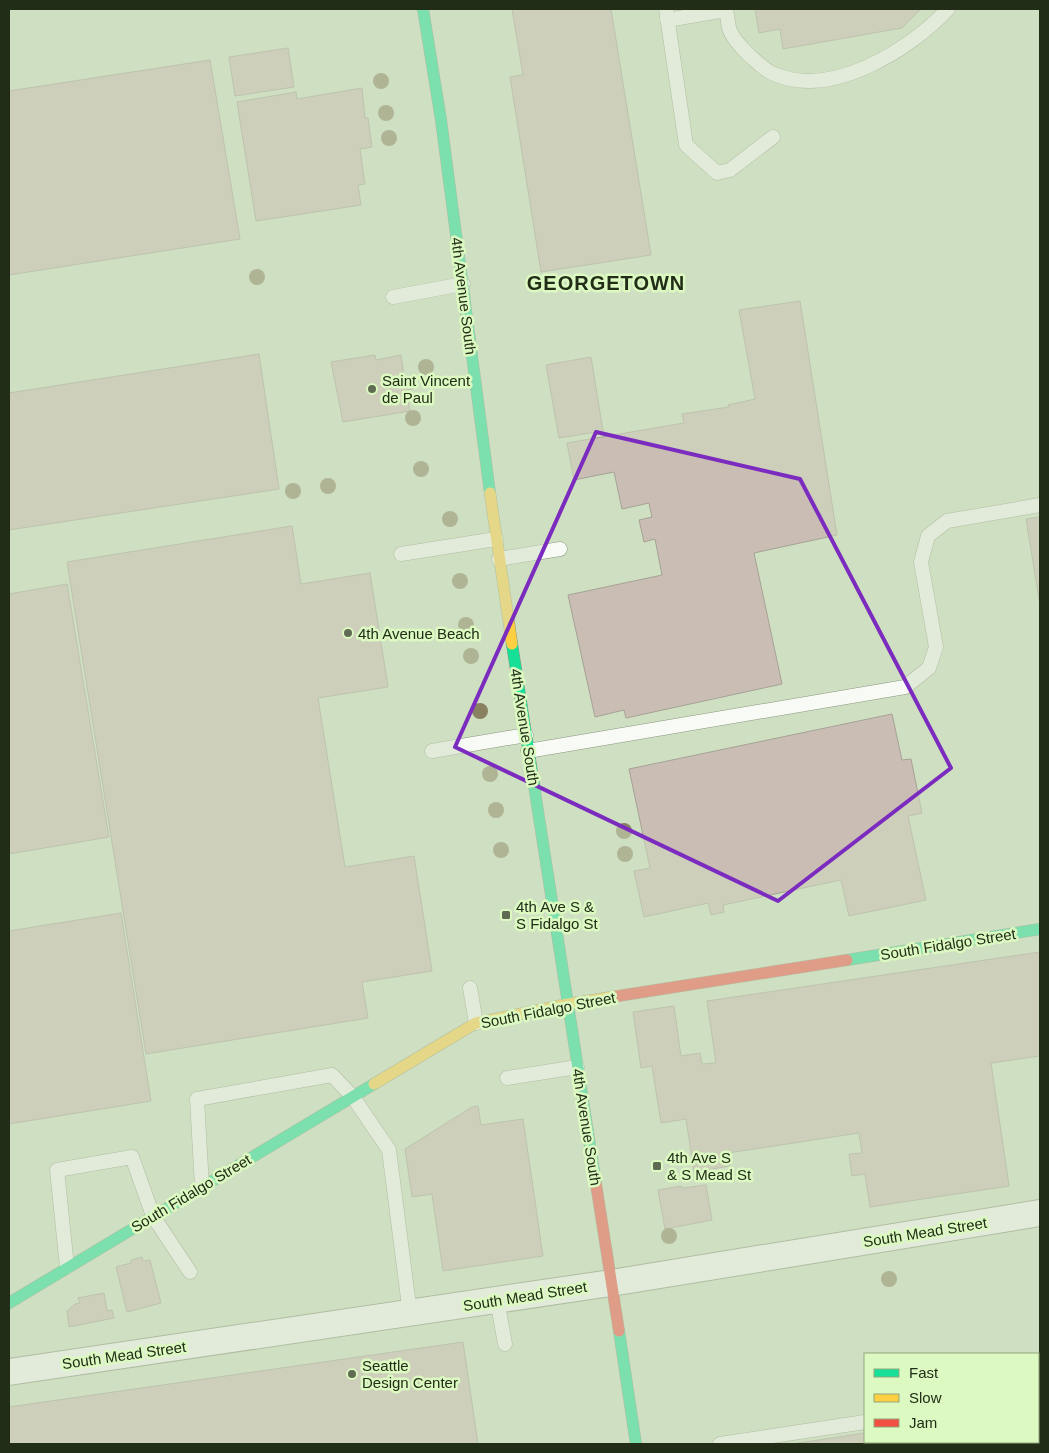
<svg xmlns="http://www.w3.org/2000/svg" width="1049" height="1453" font-family="Helvetica,sans-serif">
<rect width="100%" height="100%" fill="#cfdfc1"/>
<!-- building -->
<g fill="#cabdb3" stroke="#a6a296">
<path d="M512 9H611L651 255 541 272 510 77 523 75Z"/>
<path d="M755 9H921L902 28 783 49 780 29 759 33Z"/>
<path d="M288 48 294 87 235 96 229 57Z"/>
<path d="M210 60 240 239 9 275V91Z"/>
<path d="M362 88 365 118H368L372 147 360 149 365 184 358 185 361 205 256 221 237 102 296 92 297 99Z"/>
<path d="M800 301 837 535 754 553 782 684 626 718 624 710 595 717 568 595 662 575 655 539 644 542 639 520 652 517 649 503 622 509 614 472 574 480 567 443 684 423 682 414 729 407 728 405 755 399 739 310Z"/>
<path d="M259 354 279 489 9 530V393Z"/>
<path d="M375 355 376 360 401 355 404 377 411 376 413 389 406 390 410 411 343 422 331 362Z"/>
<path d="M591 357 603 431 559 438 546 365Z"/>
<path d="M1040 517V605L1026 519Z"/>
<path d="M292 526 301 584 370 573 388 687 318 698 345 867 414 856 432 971 362 982 368 1018 146 1054 67 562Z"/>
<path d="M67 584 109 837 9 854V594Z"/>
<path d="M892 714 902 760 911 759 922 813 908 816 926 900 849 916 841 880 723 905 724 912 711 915 708 903 644 917 634 871 650 868 629 769Z"/>
<path d="M121 913 151 1101 9 1124V931Z"/>
<path d="M1040 952V1056L991 1063 1009 1186 870 1207 865 1174 852 1176 849 1154 862 1153 859 1133 728 1153 730 1166 694 1172 686 1119 661 1123 652 1066 641 1068 633 1012 674 1006 681 1056 700 1053 702 1064 716 1063 707 1001Z"/>
<path d="M478 1106 481 1125 523 1119 543 1256 443 1271 432 1194 412 1197 405 1149 472 1107Z"/>
<path d="M706 1185 712 1220 665 1229 658 1190 681 1186 682 1188Z"/>
<path d="M142 1257 143 1261 150 1260 161 1303 127 1312 116 1267 131 1263V1260Z"/>
<path d="M104 1293 107 1311 112 1310 114 1318 69 1327 67 1311 75 1304 80 1303 78 1298Z"/>
<path d="M463 1342 478 1444H9V1407Z"/>
<path d="M865 1433V1442H1031V1444H792Z"/>
</g>
<g fill="none" stroke-linecap="round" stroke-linejoin="round">
<defs>
<g id="lane">
<path d="M666 9 686 145 717 173 730 170 773 137"/>
<path d="M726 9C727 15 728 22 729 28 732 39 749 56 758 63 763 67 768 72 774 74 831 99 910 50 948 9"/>
<path d="M667 20 726 10"/>
<path d="M393 297 463 284"/>
<path d="M401 554 496 539"/>
<path d="M499 559 560 549"/>
<path d="M432 751 526 735"/>
<path d="M528 751 905 687 929 668 936 647 921 562 928 536 947 521 1040 505"/>
<path d="M470 988 476 1023"/>
<path d="M507 1078 577 1067"/>
<path d="M202 1187 197 1099 332 1075 353 1097 389 1150 410 1314"/>
<path d="M67 1267 57 1170 132 1157 153 1216 190 1272"/>
<path d="M497 1299 505 1344"/>
<path d="M1038 1393H1040"/>
<path d="M720 1444 865 1422"/>
</g>
<path id="street" d="M9 1372 611 1283 1040 1213"/>
<g id="fast">
<path d="M423 9 441 120 490 493"/>
<path d="M512 644 596 1184"/>
<path d="M847 960 1040 929"/>
<path d="M9 1303 374 1084"/>
<path d="M619 1331 636 1444"/>
</g>
<g id="slow">
<path d="M490 493 512 644"/>
<path d="M374 1084 476 1023 568 1004 618 996"/>
</g>
<g id="jam">
<path d="M618 996 847 960"/>
<path d="M596 1184 619 1331"/>
</g>
</defs>
<!-- lane casing -->
<use href="#lane" stroke="#8a967f" stroke-width="15"/>
<!-- street casing -->
<use href="#street" stroke="#8a967f" stroke-width="28"/>
<!-- fast casing -->
<use href="#fast" stroke="#8a967f" stroke-width="12"/>
<!-- slow casing -->
<use href="#slow" stroke="#8a967f" stroke-width="12"/>
<!-- jam casing -->
<use href="#jam" stroke="#8a967f" stroke-width="12"/>
<!-- lane -->
<use href="#lane" stroke="#f8faf6" stroke-width="14"/>
<!-- street -->
<use href="#street" stroke="#f8faf6" stroke-width="26"/>
<!-- fast -->
<use href="#fast" stroke="#16e098" stroke-width="11"/>
<!-- slow -->
<use href="#slow" stroke="#ffcf43" stroke-width="11"/>
<!-- jam -->
<use href="#jam" stroke="#f24e42" stroke-width="11"/>
</g>
<!-- trees -->
<g fill="#888060">
<circle cx="381" cy="81" r="8"/>
<circle cx="386" cy="113" r="8"/>
<circle cx="389" cy="138" r="8"/>
<circle cx="257" cy="277" r="8"/>
<circle cx="426" cy="367" r="8"/>
<circle cx="413" cy="418" r="8"/>
<circle cx="421" cy="469" r="8"/>
<circle cx="328" cy="486" r="8"/>
<circle cx="293" cy="491" r="8"/>
<circle cx="450" cy="519" r="8"/>
<circle cx="460" cy="581" r="8"/>
<circle cx="466" cy="625" r="8"/>
<circle cx="471" cy="656" r="8"/>
<circle cx="480" cy="711" r="8"/>
<circle cx="490" cy="774" r="8"/>
<circle cx="496" cy="810" r="8"/>
<circle cx="624" cy="831" r="8"/>
<circle cx="501" cy="850" r="8"/>
<circle cx="625" cy="854" r="8"/>
<circle cx="669" cy="1236" r="8"/>
<circle cx="889" cy="1279" r="8"/>
</g>
<!-- marked area -->
<path d="M0 0H1049V1453H0ZM596 432 800 479 951 768 778 901 455 747Z" fill="#cfdfc1" fill-opacity=".55" fill-rule="evenodd"/>
<path fill="none" stroke="#7b2cbf" stroke-width="4" stroke-linejoin="round" d="M596 432 800 479 951 768 778 901 455 747Z"/>
<!-- markers -->
<g fill="#5f6b53" stroke="#dbf9c0" stroke-width="2">
<circle cx="372" cy="389" r="5"/>
<circle cx="348" cy="633" r="5"/>
<rect x="501" y="910" width="10" height="10" rx="2.5"/>
<rect x="652" y="1161" width="10" height="10" rx="2.5"/>
<circle cx="352" cy="1374" r="5"/>
</g>
<g text-anchor="middle" dominant-baseline="central" stroke-width="5" stroke-linejoin="round" paint-order="stroke">
<!-- street labels -->
<g font-size="15" fill="#222d18" stroke="#dbf9c0">
<text transform="translate(464 296) rotate(83)">4th Avenue South</text>
<text transform="translate(525 727) rotate(81)">4th Avenue South</text>
<text transform="translate(948 944) rotate(-9)">South Fidalgo Street</text>
<text transform="translate(548 1010) rotate(-11)">South Fidalgo Street</text>
<text transform="translate(587 1127) rotate(81)">4th Avenue South</text>
<text transform="translate(191 1193) rotate(-31)">South Fidalgo Street</text>
<text transform="translate(925 1232) rotate(-9)">South Mead Street</text>
<text transform="translate(525 1296) rotate(-9)">South Mead Street</text>
<text transform="translate(124 1355) rotate(-8)">South Mead Street</text>
</g>
<!-- poi labels -->
<g font-size="15" fill="#222d18" stroke="#dbf9c0" text-anchor="start">
<text x="382" y="380">Saint Vincent<tspan x="382" dy="17">de Paul</tspan></text>
<text x="358" y="633">4th Avenue Beach</text>
<text x="516" y="906">4th Ave S &amp;<tspan x="516" dy="17">S Fidalgo St</tspan></text>
<text x="667" y="1157">4th Ave S<tspan x="667" dy="17">&amp; S Mead St</tspan></text>
<text x="362" y="1365">Seattle<tspan x="362" dy="17">Design Center</tspan></text>
</g>
<!-- district labels -->
<g font-size="20" font-weight="bold" letter-spacing="1" fill="#222d18" stroke="#dbf9c0">
<text x="606" y="283">GEORGETOWN</text>
</g>
</g>
<!-- border -->
<rect width="1049" height="1453" fill="none" stroke="#222d18" stroke-width="20"/>
<!-- legend -->
<rect x="864" y="1353" width="175" height="90" fill="#dbf9c0" stroke="#91a77d"/>
<rect x="874" y="1369" width="25" height="8" fill="#16e098" stroke="#91a77d"/>
<text x="909" y="1378" font-size="15" fill="#222d18">Fast</text>
<rect x="874" y="1394" width="25" height="8" fill="#ffcf43" stroke="#91a77d"/>
<text x="909" y="1403" font-size="15" fill="#222d18">Slow</text>
<rect x="874" y="1419" width="25" height="8" fill="#f24e42" stroke="#91a77d"/>
<text x="909" y="1428" font-size="15" fill="#222d18">Jam</text>
</svg>
